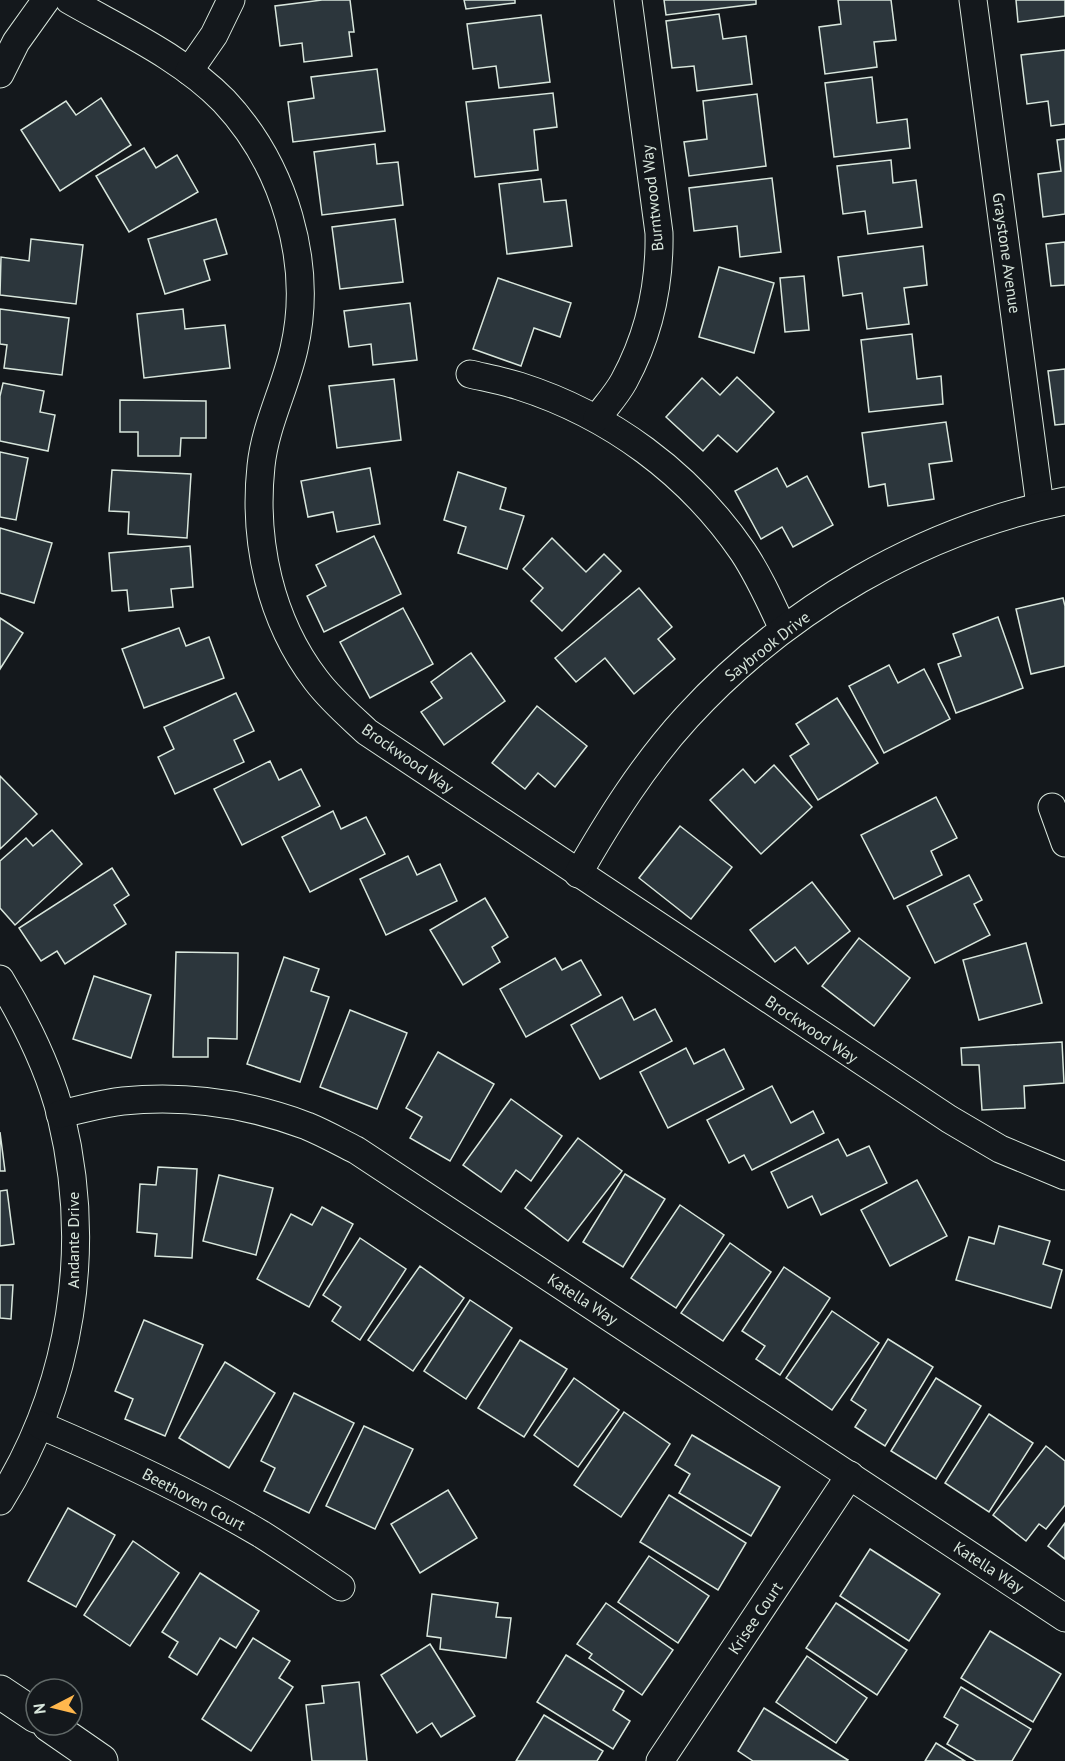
<svg xmlns="http://www.w3.org/2000/svg" width="1065" height="1761" font-family="'PT Sans',sans-serif">
<rect width="100%" height="100%" fill="#14181c"/>
<!-- building -->
<g fill="#2c363c" stroke="#d8e6dc" stroke-width="1.5">
<path d="M322 0H350L354 32H349L352 56 304 62 302 43 280 46 275 6Z"/>
<path d="M464 0H515V3L466 9Z"/>
<path d="M664 0H756V4L666 15Z"/>
<path d="M838 0H891L896 40 874 42 877 67 825 74 819 27 841 24Z"/>
<path d="M1016 0H1065V16L1018 22Z"/>
<path d="M719 14 723 39 746 36 752 84 697 91 694 66 672 68 666 21Z"/>
<path d="M541 15 550 82 499 88 496 66 473 69 467 24Z"/>
<path d="M1065 50V124L1051 126 1048 101 1027 104 1021 55Z"/>
<path d="M377 69 385 131 293 142 288 102 314 98 311 77Z"/>
<path d="M872 77 877 123 907 119 910 148 834 157 825 83Z"/>
<path d="M553 93 557 127 534 130 538 170 475 177 466 102Z"/>
<path d="M757 94 766 166 689 176 684 142 707 139 703 101Z"/>
<path d="M101 98 131 145 60 191 21 130 66 101 76 115Z"/>
<path d="M1065 139V214L1043 217 1038 174 1061 171 1057 140Z"/>
<path d="M375 144 377 164 398 162 403 205 322 215 314 152Z"/>
<path d="M144 148 156 168 177 155 198 192 129 232 96 176Z"/>
<path d="M891 160 893 183 916 180 922 227 868 234 865 211 843 214 837 166Z"/>
<path d="M772 178 781 252 740 257 737 226 694 231 689 188Z"/>
<path d="M541 179 544 202 566 200 572 246 507 254 499 184Z"/>
<path d="M216 219 227 254 204 260 210 280 165 294 148 239Z"/>
<path d="M395 219 403 282 340 289 332 227Z"/>
<path d="M31 239 83 245 76 304 0 295 1 257 29 261Z"/>
<path d="M1065 242V285L1051 286 1046 244Z"/>
<path d="M923 246 927 285 904 288 909 324 867 329 862 293 843 296 838 257Z"/>
<path d="M719 267 774 283 754 353 699 337Z"/>
<path d="M804 276 809 330 785 332 780 278Z"/>
<path d="M498 278 571 303 560 337 534 328 521 366 473 349Z"/>
<path d="M410 303 417 360 373 365 371 344 349 347 344 311Z"/>
<path d="M0 309 69 318 62 375 4 368 7 345 0 344Z"/>
<path d="M183 309 185 329 225 325 230 368 144 378 137 314Z"/>
<path d="M912 334 917 379 941 376 943 404 869 412 861 340Z"/>
<path d="M1065 369V424L1055 425 1048 371Z"/>
<path d="M737 377 774 412 737 452 718 435 703 451 666 417 702 378 720 395Z"/>
<path d="M394 379 401 440 337 448 329 386Z"/>
<path d="M3 383 44 391 40 412 55 415 48 451 0 441V396Z"/>
<path d="M120 400 206 401V438H181L180 456H138V432H120Z"/>
<path d="M946 422 952 461 929 464 934 499 888 506 885 484 869 487 862 433Z"/>
<path d="M0 452 28 458 16 520 0 517Z"/>
<path d="M370 468 380 524 337 532 333 512 308 517 301 481Z"/>
<path d="M777 468 787 487 807 476 833 525 793 547 782 527 761 539 735 491Z"/>
<path d="M112 470 191 474 187 538 128 534 129 512 109 511Z"/>
<path d="M458 472 506 488 500 509 524 516 507 569 458 553 466 527 444 520Z"/>
<path d="M0 528 52 543 34 603 0 593Z"/>
<path d="M374 536 401 594 324 632 307 596 326 586 316 565Z"/>
<path d="M552 538 586 572 604 554 621 571 562 631 531 601 543 588 523 569Z"/>
<path d="M190 546 193 587 171 589 173 607 129 611 127 590 112 591 109 553Z"/>
<path d="M639 588 672 627 658 639 675 659 634 694 605 658 576 682 555 658Z"/>
<path d="M1063 598 1065 606V666L1031 674 1016 609Z"/>
<path d="M403 608 433 664 370 698 340 642Z"/>
<path d="M998 617 1023 688 956 713 938 664 961 656 953 634Z"/>
<path d="M0 618 23 633 0 669Z"/>
<path d="M179 628 186 646 209 637 224 678 144 708 122 649Z"/>
<path d="M471 653 505 701 444 745 421 712 442 698 431 682Z"/>
<path d="M889 665 898 683 924 669 950 719 884 753 849 686Z"/>
<path d="M236 693 254 731 234 740 244 762 175 794 158 757 174 749 164 727Z"/>
<path d="M837 698 878 763 818 800 790 756 809 744 796 724Z"/>
<path d="M537 706 587 746 555 787 538 773 525 789 492 763Z"/>
<path d="M270 761 279 780 301 769 320 806 242 845 214 789Z"/>
<path d="M774 765 812 807 761 854 710 800 743 769 755 783Z"/>
<path d="M0 776 37 814 0 849Z"/>
<path d="M936 797 957 838 931 851 942 875 894 899 861 835Z"/>
<path d="M333 811 341 829 366 817 385 854 310 892 282 837Z"/>
<path d="M680 826 732 867 691 919 639 878Z"/>
<path d="M52 830 82 864 15 925 0 908V861L26 838 33 846Z"/>
<path d="M408 856 417 875 440 864 457 901 386 935 360 879Z"/>
<path d="M112 868 129 895 114 905 126 924 65 964 57 951 41 961 19 928Z"/>
<path d="M969 875 982 900 974 904 990 935 935 963 907 906Z"/>
<path d="M812 882 850 931 808 964 795 947 775 962 750 930Z"/>
<path d="M485 898 508 937 492 947 500 962 463 985 430 930Z"/>
<path d="M859 938 910 978 874 1026 822 986Z"/>
<path d="M1026 943 1042 1003 979 1020 963 960Z"/>
<path d="M176 952 238 953 237 1039 208 1038V1057H173Z"/>
<path d="M284 957 319 969 311 991 329 997 300 1082 247 1064Z"/>
<path d="M555 958 562 970 581 960 601 995 526 1037 500 989Z"/>
<path d="M94 976 151 995 131 1058 73 1039Z"/>
<path d="M622 997 634 1020 655 1009 672 1041 600 1079 571 1025Z"/>
<path d="M350 1010 407 1033 377 1109 320 1087Z"/>
<path d="M1062 1042 1064 1083 1024 1086 1025 1108 982 1110 979 1065H962L961 1048Z"/>
<path d="M686 1048 694 1064 724 1049 744 1089 668 1128 640 1072Z"/>
<path d="M438 1052 494 1084 450 1161 410 1138 422 1117 406 1108Z"/>
<path d="M772 1086 791 1123 813 1111 824 1133 752 1170 744 1155 729 1163 707 1120Z"/>
<path d="M511 1099 562 1136 531 1181 516 1170 501 1192 463 1165Z"/>
<path d="M0 1132 5 1171H0Z"/>
<path d="M578 1138 622 1171 568 1241 525 1208Z"/>
<path d="M838 1139 847 1156 869 1146 887 1183 821 1215 812 1196 788 1208 771 1172Z"/>
<path d="M158 1167 197 1169 192 1258 155 1256 157 1234 137 1232 140 1184 156 1185Z"/>
<path d="M625 1174 665 1199 623 1267 583 1242Z"/>
<path d="M219 1175 273 1188 256 1255 203 1241Z"/>
<path d="M917 1180 947 1236 890 1266 861 1210Z"/>
<path d="M7 1190 14 1244 0 1246V1191Z"/>
<path d="M680 1205 724 1235 676 1308 631 1278Z"/>
<path d="M322 1207 353 1224 309 1307 257 1279 291 1214 312 1225Z"/>
<path d="M999 1226 1050 1241 1043 1264 1062 1270 1051 1308 956 1280 969 1237 994 1244Z"/>
<path d="M360 1238 406 1269 360 1340 332 1321 341 1307 323 1295Z"/>
<path d="M730 1243 771 1272 723 1341 681 1313Z"/>
<path d="M420 1266 464 1298 413 1371 368 1340Z"/>
<path d="M784 1267 830 1298 780 1375 756 1359 765 1346 742 1331Z"/>
<path d="M0 1285H13L11 1319 0 1318Z"/>
<path d="M470 1300 512 1328 466 1399 424 1371Z"/>
<path d="M832 1311 879 1343 832 1410 786 1378Z"/>
<path d="M144 1320 203 1345 165 1436 125 1419 133 1399 115 1391Z"/>
<path d="M888 1339 933 1367 885 1446 855 1427 866 1410 851 1400Z"/>
<path d="M520 1340 567 1369 524 1437 478 1408Z"/>
<path d="M225 1362 275 1393 229 1468 179 1438Z"/>
<path d="M574 1378 619 1410 578 1467 534 1435Z"/>
<path d="M936 1378 981 1406 936 1479 891 1451Z"/>
<path d="M294 1393 354 1423 309 1513 264 1491 275 1468 261 1461Z"/>
<path d="M624 1412 670 1444 621 1517 574 1485Z"/>
<path d="M989 1414 1033 1443 989 1512 945 1483Z"/>
<path d="M364 1426 413 1449 375 1529 326 1506Z"/>
<path d="M692 1435 780 1487 751 1536 679 1493 690 1474 675 1465Z"/>
<path d="M1046 1446 1065 1461V1505L1046 1529 1039 1524 1026 1541 993 1515Z"/>
<path d="M448 1490 477 1538 420 1573 391 1524Z"/>
<path d="M669 1495 746 1543 718 1590 640 1542Z"/>
<path d="M68 1508 115 1535 76 1607 28 1581Z"/>
<path d="M1065 1523V1559L1048 1546Z"/>
<path d="M133 1541 179 1573 130 1646 84 1615Z"/>
<path d="M870 1549 940 1594 909 1641 840 1596Z"/>
<path d="M649 1556 709 1596 678 1643 618 1602Z"/>
<path d="M200 1573 259 1611 236 1648 220 1638 197 1675 169 1657 178 1642 162 1632Z"/>
<path d="M432 1594 498 1603 496 1617 511 1618 506 1658 440 1649 441 1638 427 1636Z"/>
<path d="M606 1603 673 1650 642 1695 589 1658 592 1654 577 1644Z"/>
<path d="M836 1603 907 1650 877 1695 806 1648Z"/>
<path d="M990 1631 1061 1674 1033 1722 961 1678Z"/>
<path d="M253 1638 290 1661 279 1678 293 1687 251 1751 202 1719Z"/>
<path d="M430 1644 475 1716 441 1737 432 1723 417 1733 381 1675Z"/>
<path d="M566 1655 624 1691 613 1710 630 1721 613 1749 537 1702Z"/>
<path d="M807 1656 867 1698 836 1743 776 1702Z"/>
<path d="M359 1682 367 1761H312L306 1705 324 1703 322 1686Z"/>
<path d="M961 1687 1031 1729 1012 1761H976L947 1744 958 1725 944 1717Z"/>
<path d="M764 1708 848 1760 847 1761H753L738 1751Z"/>
<path d="M544 1715 603 1751 597 1761H516Z"/>
<path d="M936 1743 965 1761H925Z"/>
</g>
<g fill="none" stroke-linecap="round" stroke-linejoin="round">
<defs>
<g id="street">
<path d="M69 0C121 30 181 57 224 101 284 165 314 263 294 349 285 389 265 426 261 466 253 541 270 620 316 680 331 700 349 715 367 732L949 1119 1000 1149 1065 1176"/>
<path d="M973 0 1040 506"/>
<path d="M189 71 214 35 231 0"/>
<path d="M0 74 16 42 46 0"/>
<path d="M470 374C487 378 503 381 519 386 610 415 689 473 743 552 759 576 771 603 783 629"/>
<path d="M597 418C606 406 617 394 624 381 649 335 660 286 659 233L628 0"/>
<path d="M1052 807 1065 843"/>
<path d="M578 874C610 818 644 764 687 717 786 609 922 530 1065 501"/>
<path d="M0 979C26 1022 49 1068 61 1116 93 1248 72 1386 0 1501"/>
<path d="M60 1114C81 1110 102 1103 123 1101 185 1095 249 1104 307 1126 324 1133 340 1142 356 1150L1065 1618"/>
<path d="M40 1425C115 1457 190 1492 261 1534 288 1551 314 1569 341 1587"/>
<path d="M660 1761 850 1475"/>
</g>
<g id="secondary">
<path d="M0 1692 36 1716"/>
<path d="M49 1725 101 1761"/>
</g>
</defs>
<!-- street casing -->
<use href="#street" stroke="#d8e6dc" stroke-width="29"/>
<!-- secondary casing -->
<use href="#secondary" stroke="#d8e6dc" stroke-width="35"/>
<!-- street -->
<use href="#street" stroke="#14181c" stroke-width="27"/>
<!-- secondary -->
<use href="#secondary" stroke="#14181c" stroke-width="33"/>
</g>
<g text-anchor="middle" dominant-baseline="central" stroke-width="4.5" stroke-linejoin="round" paint-order="stroke">
<!-- street labels -->
<g font-size="16" fill="#d8e6dc" stroke="#14181c">
<text transform="translate(652 198) rotate(-96)">Burntwood Way</text>
<text transform="translate(1007 253) rotate(82)">Graystone Avenue</text>
<text transform="translate(767 646) rotate(-38)">Saybrook Drive</text>
<text transform="translate(408 758) rotate(35)">Brockwood Way</text>
<text transform="translate(812 1029) rotate(34)">Brockwood Way</text>
<text transform="translate(73 1240) rotate(-90)">Andante Drive</text>
<text transform="translate(583 1299) rotate(33)">Katella Way</text>
<text transform="translate(194 1499) rotate(28)">Beethoven Court</text>
<text transform="translate(989 1567) rotate(33)">Katella Way</text>
<text transform="translate(755 1618) rotate(-56)">Krisee Court</text>
</g>
</g>
<!-- north arrow -->
<g transform="translate(54 1707) rotate(263)"><circle r="28" fill="#14181c" stroke="#626a69" stroke-width="1.5"/>
<path d="M0-4.5L10 22L0 15L-10 22Z" fill="#ffb74d"/>
<text y="-9" font-size="16" font-weight="bold" text-anchor="middle" fill="#d8e6dc">N</text>
</g>
</svg>
